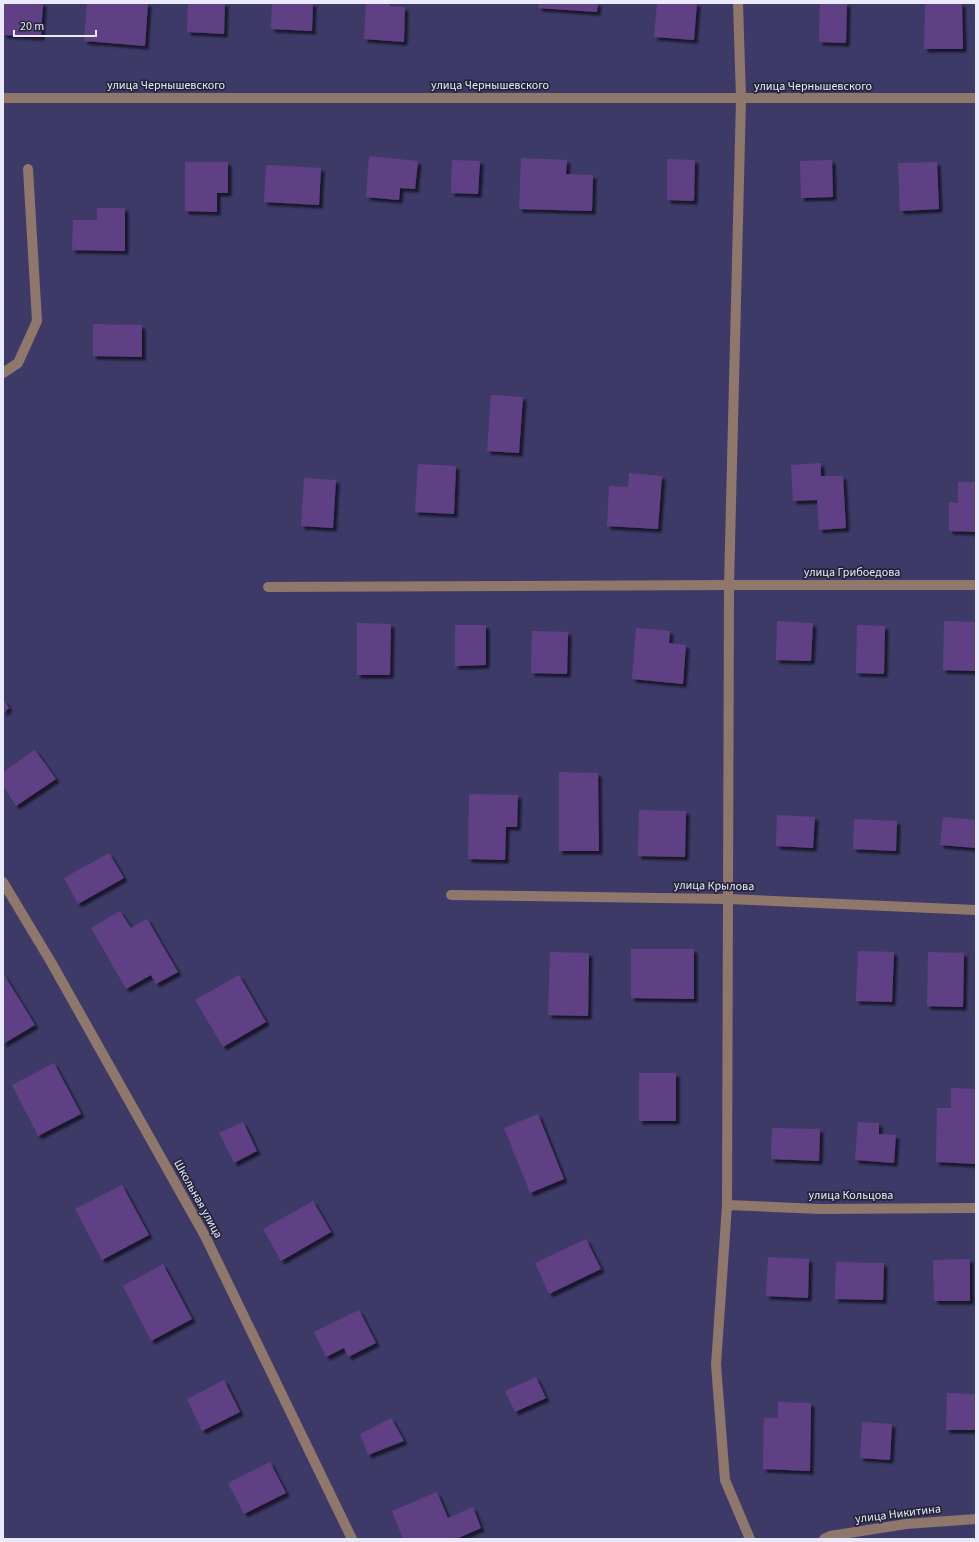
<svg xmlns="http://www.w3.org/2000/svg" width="979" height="1542" font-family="'Source Sans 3',sans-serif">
<defs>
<filter id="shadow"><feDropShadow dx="3.5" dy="3.5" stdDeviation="1" flood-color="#0009"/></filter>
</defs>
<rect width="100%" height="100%" fill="#3d3a68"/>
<!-- building -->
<g fill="#614084" filter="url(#shadow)">
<path d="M3 3H43L41 37 3 35Z"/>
<path d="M87 3H148L145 46 84 41Z"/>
<path d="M188 3H225L224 34 187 32Z"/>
<path d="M272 3H313L312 31 271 29Z"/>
<path d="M366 3H390V6L405 7 404 42 364 39Z"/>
<path d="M539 3H598L597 12 538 8Z"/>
<path d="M657 3H697L694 40 654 37Z"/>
<path d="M820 3H847L846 43 819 42Z"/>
<path d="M925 3H962L963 49H924Z"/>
<path d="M369 156 418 161 415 189 400 188 399 200 366 197Z"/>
<path d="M521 158 567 160 566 174 593 175 592 211 519 209Z"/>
<path d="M667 159 695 160 694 201 667 200Z"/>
<path d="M452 160 480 161 478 194 451 193Z"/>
<path d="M832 160 833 197 801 198 800 161Z"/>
<path d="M185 162H228V193H217V212L185 211Z"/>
<path d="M937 162 939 209 900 211 898 163Z"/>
<path d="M266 165 321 168 319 205 264 202Z"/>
<path d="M97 208H125V251L72 250 73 220H97Z"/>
<path d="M93 324 142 325V357L93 356Z"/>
<path d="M491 395 523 397 519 453 487 451Z"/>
<path d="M821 463V476H843L846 528 819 530 817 500 793 501 791 465Z"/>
<path d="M418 464 456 466 454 514 415 512Z"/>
<path d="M629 473 662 476 658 529 607 526 609 486 628 487Z"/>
<path d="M304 478 336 480 333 528 301 526Z"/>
<path d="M958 482H976V532L949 531V502L958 503Z"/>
<path d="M777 621 813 623 811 661 776 660Z"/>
<path d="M944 621 976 622V671L943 670Z"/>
<path d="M357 623 391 624 390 675H357Z"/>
<path d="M455 625H486V665L455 666Z"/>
<path d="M857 625 885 626 884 674 856 673Z"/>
<path d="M636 628 670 631 669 643 686 645 683 684 632 679Z"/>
<path d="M532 631 568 632 567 674 531 673Z"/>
<path d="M3 699 9 708 3 713Z"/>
<path d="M35 750 56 779 16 806 3 786V772Z"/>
<path d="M559 772 598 773 599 851H559Z"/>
<path d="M469 794 518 795 517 827H506L505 860 468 859Z"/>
<path d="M639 810 686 811 685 857 638 856Z"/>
<path d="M777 815 815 817 813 848 776 846Z"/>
<path d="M943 817 976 820V848L940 845Z"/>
<path d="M854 819 897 821 896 851 853 849Z"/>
<path d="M109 853 124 878 78 904 64 878Z"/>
<path d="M120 911 131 928 147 919 178 972 156 984 151 975 126 989 91 928Z"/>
<path d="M631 949H694V999L631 998Z"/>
<path d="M858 951 894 952 892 1002 856 1001Z"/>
<path d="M550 952 589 953 588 1016 548 1015Z"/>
<path d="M928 952 964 953 963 1007 927 1006Z"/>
<path d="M3 973 35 1025 3 1044Z"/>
<path d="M239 975 266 1022 223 1047 195 1000Z"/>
<path d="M54 1063 81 1114 38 1136 12 1085Z"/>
<rect x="639" y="1073" width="37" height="48"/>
<path d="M951 1088 976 1089V1164L936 1162 937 1108H951Z"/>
<path d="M538 1114 564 1179 530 1193 504 1128Z"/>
<path d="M243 1122 257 1151 234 1163 219 1133Z"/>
<path d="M858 1122 879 1123V1134L896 1135 894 1163 855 1160Z"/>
<path d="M772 1128 820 1129 819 1161 771 1159Z"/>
<path d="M122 1185 149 1235 102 1260 75 1209Z"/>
<path d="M313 1201 331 1232 281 1261 263 1229Z"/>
<path d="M586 1239 601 1269 549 1294 535 1263Z"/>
<path d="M768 1257 809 1259 808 1298 766 1296Z"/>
<path d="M970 1259V1301H934L933 1260Z"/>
<path d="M836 1262 884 1263 883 1300 835 1299Z"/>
<path d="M163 1264 192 1319 151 1341 123 1286Z"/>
<path d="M359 1310 376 1343 348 1357 344 1348 326 1357 314 1332Z"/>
<path d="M536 1377 546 1398 515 1412 505 1391Z"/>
<path d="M224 1380 240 1412 202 1431 187 1399Z"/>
<path d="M947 1393 976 1394V1430H946Z"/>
<path d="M778 1402 811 1403 810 1471 763 1469 764 1418H778Z"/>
<path d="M391 1418 404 1441 368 1455 360 1434Z"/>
<path d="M862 1422 892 1424 890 1460 860 1458Z"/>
<path d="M270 1462 286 1493 244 1514 228 1483Z"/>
<path d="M437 1492 448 1518 473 1507 481 1528 456 1539H403L392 1511Z"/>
</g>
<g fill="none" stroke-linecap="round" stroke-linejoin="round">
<!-- minor -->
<g stroke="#90776c" stroke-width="10">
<path d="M738 3 741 99 729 585 727 1205 716 1365 725 1480 750 1539"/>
<path d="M3 98H976"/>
<path d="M3 373 18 363 37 321 28 169"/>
<path d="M268 587 729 585H976"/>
<path d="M3 882 51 962 205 1236 352 1539"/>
<path d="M451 895 728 899 976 910"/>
<path d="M727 1205 820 1209 976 1208"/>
<path d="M824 1539 830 1536 906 1524 976 1519"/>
</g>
</g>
<g text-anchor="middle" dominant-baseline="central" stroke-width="3.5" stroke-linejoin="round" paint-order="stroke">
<!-- street labels -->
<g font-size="12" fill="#e9eafb" stroke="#25253a">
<text x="166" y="85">улица Чернышевского</text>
<text x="490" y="85">улица Чернышевского</text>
<text x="813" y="86">улица Чернышевского</text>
<text x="852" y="572">улица Грибоедова</text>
<text transform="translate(714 886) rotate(1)">улица Крылова</text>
<text x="851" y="1195">улица Кольцова</text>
<text transform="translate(198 1199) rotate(61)">Школьная улица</text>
<text transform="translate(898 1514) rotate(-7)">улица Никитина</text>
</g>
</g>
<!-- border -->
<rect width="979" height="1542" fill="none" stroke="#e9eafb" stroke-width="8"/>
<!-- scale -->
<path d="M14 30v6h82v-6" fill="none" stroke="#e9eafb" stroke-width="2"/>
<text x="20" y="30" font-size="12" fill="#e9eafb" stroke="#25253a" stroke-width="3" paint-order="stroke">20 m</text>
</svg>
